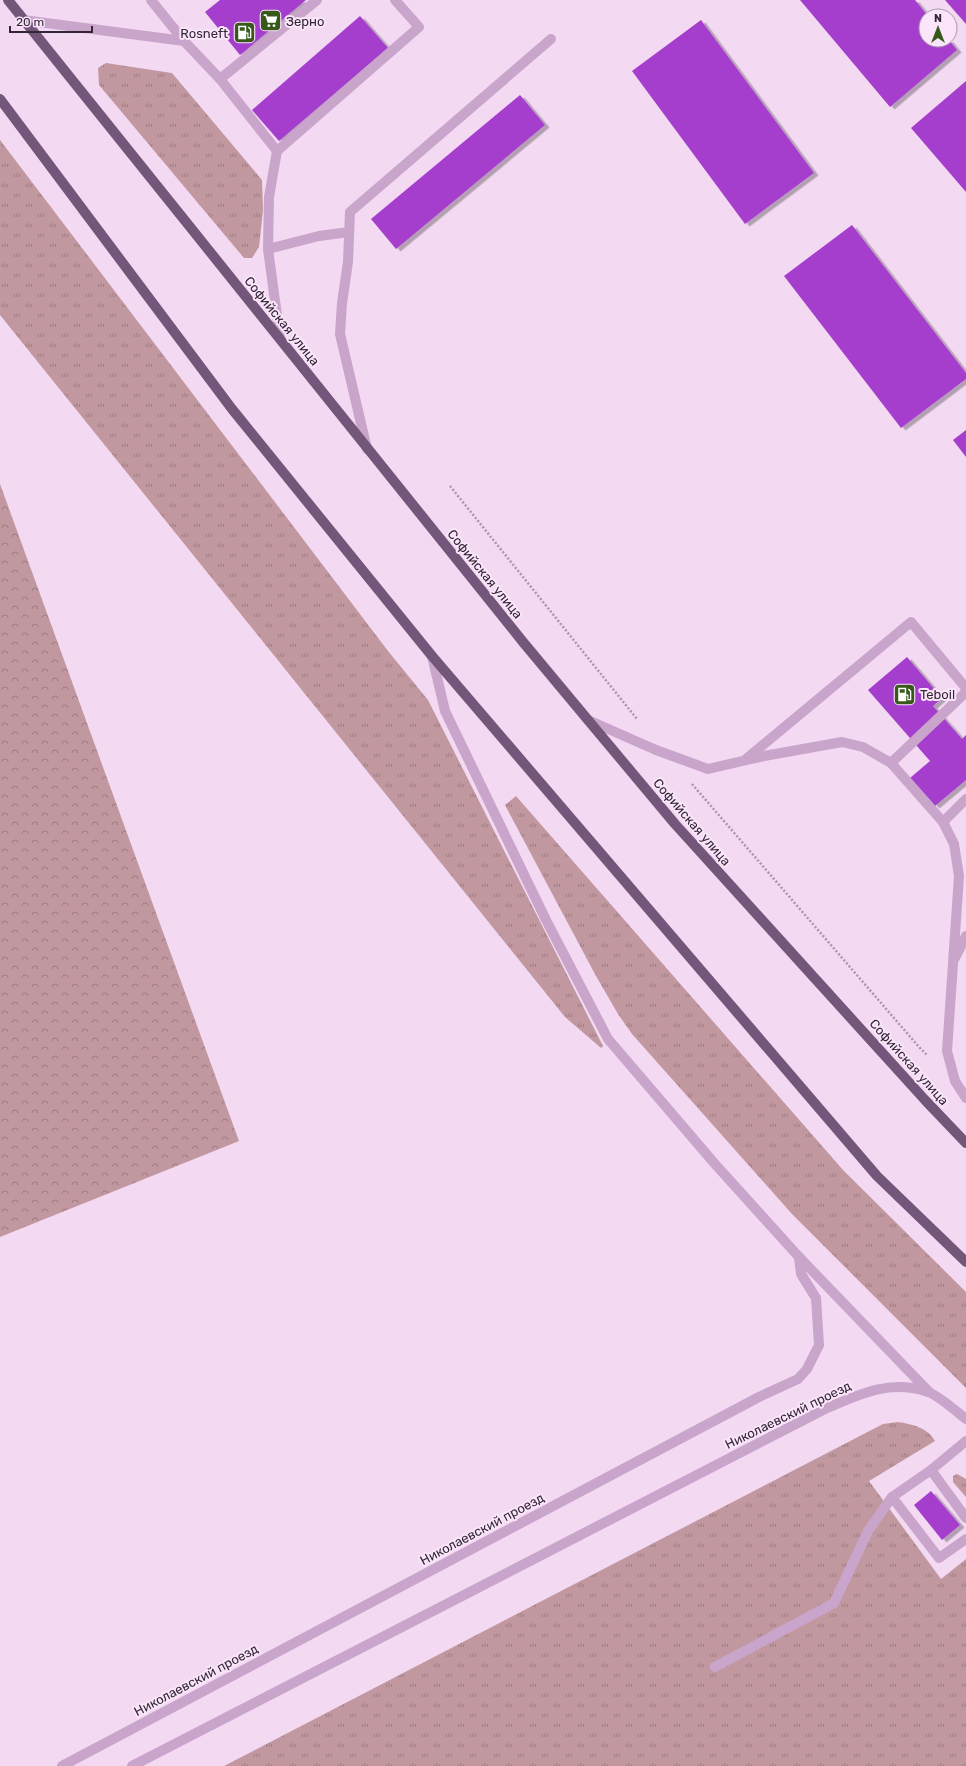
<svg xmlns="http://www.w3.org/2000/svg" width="966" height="1766" font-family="Rubik,sans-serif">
<defs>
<pattern id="grass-tufts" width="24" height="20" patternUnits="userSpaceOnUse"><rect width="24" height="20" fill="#c298a0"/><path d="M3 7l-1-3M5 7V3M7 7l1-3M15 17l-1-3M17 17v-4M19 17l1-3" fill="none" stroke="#9e7c83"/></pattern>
<pattern id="forest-crowns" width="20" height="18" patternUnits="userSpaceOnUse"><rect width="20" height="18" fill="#c298a0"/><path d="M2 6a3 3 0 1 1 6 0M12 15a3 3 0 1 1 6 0" fill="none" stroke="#9e7c83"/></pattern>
<filter id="shadow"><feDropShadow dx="4.5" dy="2.5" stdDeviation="0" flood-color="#0004"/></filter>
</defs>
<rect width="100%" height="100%" fill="#f3d9f2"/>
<!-- grass -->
<g fill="url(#grass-tufts)">
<path d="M106 63 172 73 262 180 263 210 259 247 252 258H244L99 85 98 68Z"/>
<path d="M0 140 388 651 428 700 603 1046 601 1048 565 1017 0 315Z"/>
<path d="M516 796 843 1170 966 1292V1388L792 1214 632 1034 618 1014 596 976 505 805Z"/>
<path d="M898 1422C912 1424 928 1428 935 1441L869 1481 941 1579 966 1559V1766H224L883 1424Z"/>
<path d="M957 1474 966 1479V1497L953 1482V1476Z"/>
</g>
<!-- forest -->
<path fill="url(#forest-crowns)" d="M0 484 239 1141 0 1237Z"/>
<!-- building -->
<g fill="#a53dcd" filter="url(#shadow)">
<path d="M220 0H306L240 55 205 12Z"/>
<path d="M800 0H915L928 16H926V40H949L957 50 890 107Z"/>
<path d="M945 0H966V24Z"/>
<path d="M360 16 388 48 279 141 252 110Z"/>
<path d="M701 20 814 173 745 224 632 71Z"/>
<path d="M966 81V192L911 128Z"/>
<path d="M520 95 545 125 396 249 371 219Z"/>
<path d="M852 225 966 373V379L901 428 784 276Z"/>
<path d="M966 430V457L953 440Z"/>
<path d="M907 657 942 698 933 706 962 739 966 735V780L935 806 910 778 930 761 868 690Z"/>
<path d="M931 1491 960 1525 942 1540 914 1505Z"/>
</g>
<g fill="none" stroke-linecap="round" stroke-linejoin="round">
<!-- path -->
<g stroke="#b48eb7" stroke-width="2.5" stroke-dasharray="2 2" stroke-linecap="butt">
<path d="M450 486 637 719"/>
<path d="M692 784 919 1047 927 1055"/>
</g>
<!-- service -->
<g stroke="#c9a4cb" stroke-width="10">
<path d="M151 0 184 41"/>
<path d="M23 20 184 41 220 79 277 151 269 197 268 249 280 338"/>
<path d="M220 79 317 0"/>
<path d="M277 151 419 27 395 0"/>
<path d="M268 249 319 236 349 232"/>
<path d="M367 449 340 334 342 303 348 262 350 212 551 39"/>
<path d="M588 720 656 750 708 769 764 756 842 742 863 747 891 763 943 822 966 799"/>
<path d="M746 759 911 622 966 688"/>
<path d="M891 763 966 692"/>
<path d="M943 822 954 844 959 876 947 1051 955 1081 966 1098"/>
<path d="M955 958 966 936"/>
<path d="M931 1470 966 1518"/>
<path d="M892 1497 939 1558 966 1539"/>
<path d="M715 1667 834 1603 868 1531 892 1497 931 1470 966 1441"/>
</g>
<!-- minor -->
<path stroke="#c9a4cb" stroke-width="10" d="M799 1257 929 1392"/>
<!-- tertiary -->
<g stroke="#c9a4cb" stroke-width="10">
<path d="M62 1766 759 1397 798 1379 807 1369 819 1345 816 1298 801 1274 799 1257 715 1164 608 1039 546 920 445 711 432 656"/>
<path d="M132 1766 825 1409C859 1394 890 1379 928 1392 938 1395 957 1412 966 1419"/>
</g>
<!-- primary -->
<g stroke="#735679" stroke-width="10">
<path d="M8 0 523 642 588 720 675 824 925 1100 966 1143"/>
<path d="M0 99 232 409 432 656 877 1176 966 1262"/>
</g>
</g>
<!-- icons -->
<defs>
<symbol id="supermarket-square" viewBox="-11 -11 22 22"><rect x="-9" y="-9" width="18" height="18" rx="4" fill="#375a1a" stroke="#fae5fa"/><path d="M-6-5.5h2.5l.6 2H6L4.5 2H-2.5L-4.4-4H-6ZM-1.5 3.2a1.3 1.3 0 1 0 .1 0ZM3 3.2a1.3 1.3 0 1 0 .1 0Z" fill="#fff"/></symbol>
<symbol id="fuel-square" viewBox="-11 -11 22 22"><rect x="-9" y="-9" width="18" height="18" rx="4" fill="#375a1a" stroke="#fae5fa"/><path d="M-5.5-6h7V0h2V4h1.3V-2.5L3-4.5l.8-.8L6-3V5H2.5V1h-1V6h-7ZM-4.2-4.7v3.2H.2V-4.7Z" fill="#fff"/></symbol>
</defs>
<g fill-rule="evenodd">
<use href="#supermarket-square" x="258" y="8" width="25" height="25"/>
<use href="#fuel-square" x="232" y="20" width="25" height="25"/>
<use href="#fuel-square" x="892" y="682" width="25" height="25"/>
</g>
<g text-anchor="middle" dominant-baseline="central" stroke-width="4" stroke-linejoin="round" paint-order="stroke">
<!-- poi labels -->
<g font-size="13" fill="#332636" stroke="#fae5fa" text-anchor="start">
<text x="286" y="21">Зерно</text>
<text x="228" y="33" text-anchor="end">Rosneft</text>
<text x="920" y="694">Teboil</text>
</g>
<!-- street labels -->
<g font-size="13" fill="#332636" stroke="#fae5fa">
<text transform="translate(282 321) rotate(51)">Софийская улица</text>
<text transform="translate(485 574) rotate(51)">Софийская улица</text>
<text transform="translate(692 822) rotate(49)">Софийская улица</text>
<text transform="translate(909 1062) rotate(48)">Софийская улица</text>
<text transform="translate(788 1415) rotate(-26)">Николаевский проезд</text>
<text transform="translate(482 1529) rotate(-28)">Николаевский проезд</text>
<text transform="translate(196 1680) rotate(-28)">Николаевский проезд</text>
</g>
</g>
<!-- north arrow -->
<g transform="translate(938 28)"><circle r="19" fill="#fae5fa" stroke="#aa99ac"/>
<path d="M0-3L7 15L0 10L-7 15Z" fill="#375a1a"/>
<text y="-6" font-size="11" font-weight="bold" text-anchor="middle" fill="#332636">N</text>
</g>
<!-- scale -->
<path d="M10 26v6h82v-6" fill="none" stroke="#332636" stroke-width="2"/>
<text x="16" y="26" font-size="12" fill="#332636" stroke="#fae5fa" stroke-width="3" paint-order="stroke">20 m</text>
</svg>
